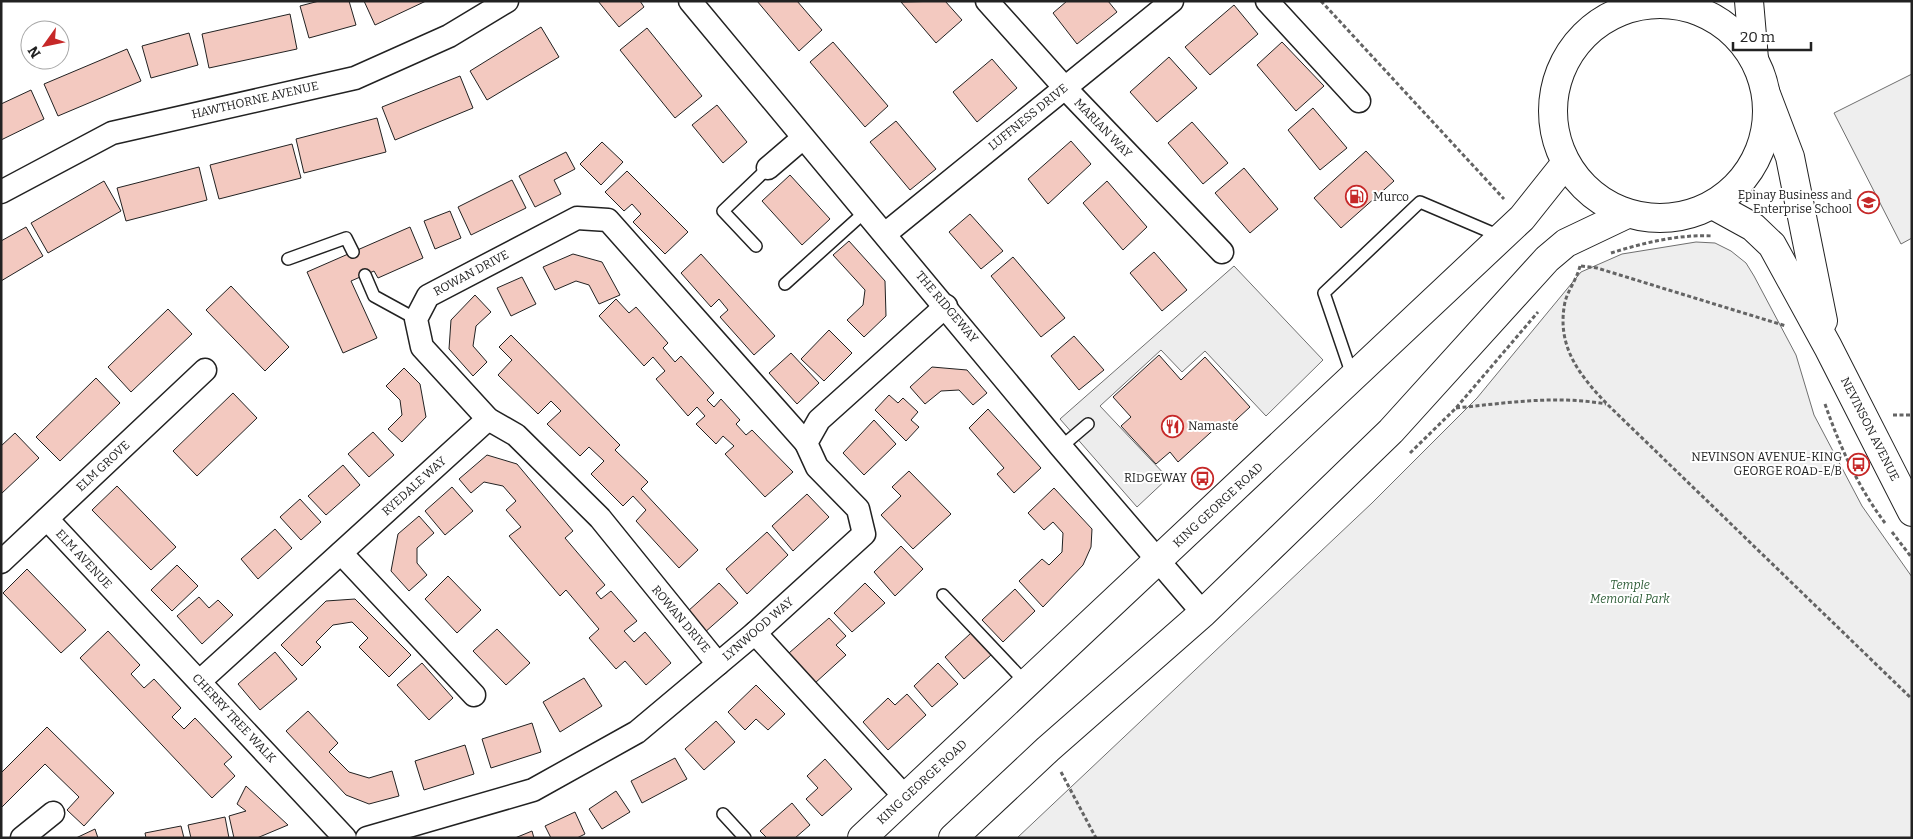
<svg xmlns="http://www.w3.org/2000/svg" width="1913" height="839" font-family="Bitter,serif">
<rect width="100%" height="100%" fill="#fff"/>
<!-- green -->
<g fill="#eee" stroke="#6f6f6f">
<path d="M1912 74V238L1901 244 1834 113Z"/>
<path d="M1696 242 1715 243 1731 251 1746 263 1754 276 1796 355 1814 415 1862 506 1912 577V838H1017L1372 503 1477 398 1581 272 1622 254Z"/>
</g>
<!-- parking -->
<path fill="#ededed" stroke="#6f6f6f" d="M1234 266 1323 360 1266 416 1205 351 1182 372 1161 350 1100 406 1168 478 1137 507 1060 419Z"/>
<!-- building -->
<g fill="#f3c9c0" stroke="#222">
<path d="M319 1H349L356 25 309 38 300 6Z"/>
<path d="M364 1H426L375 25Z"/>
<path d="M598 1H640L644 7 619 27Z"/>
<path d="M757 1H797L822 30 799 51Z"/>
<path d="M945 1 962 20 936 43 901 2Z"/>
<path d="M1067 1H1108L1117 12 1077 44 1053 13Z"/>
<path d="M1234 5 1258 34 1210 75 1185 47Z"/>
<path d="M290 14 297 49 209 68 202 34Z"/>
<path d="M541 27 559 57 487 100 470 71Z"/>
<path d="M647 28 702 96 675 118 620 50Z"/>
<path d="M189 33 198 65 151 78 142 46Z"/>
<path d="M833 42 888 106 865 127 810 62Z"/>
<path d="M1282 42 1324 86 1296 111 1257 65Z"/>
<path d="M127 49 141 81 58 116 44 84Z"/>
<path d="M1169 57 1197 88 1157 122 1130 92Z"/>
<path d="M992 59 1017 88 977 122 953 92Z"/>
<path d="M460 76 473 108 395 140 382 107Z"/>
<path d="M31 90 44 119 1 140V104Z"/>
<path d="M717 105 747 142 723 163 692 125Z"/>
<path d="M1313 108 1347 148 1320 170 1288 130Z"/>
<path d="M377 118 386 152 304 173 296 139Z"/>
<path d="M896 121 936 169 910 190 870 142Z"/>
<path d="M1192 122 1228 163 1203 184 1168 143Z"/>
<path d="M1071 141 1091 164 1048 204 1028 179Z"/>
<path d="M602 142 623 162 601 185 580 164Z"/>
<path d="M292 144 301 178 219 199 210 165Z"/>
<path d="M1366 151 1394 181 1341 228 1314 198Z"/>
<path d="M566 152 575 169 554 180 561 194 535 207 519 176Z"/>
<path d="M199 167 207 200 126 221 117 188Z"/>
<path d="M1244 168 1278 209 1250 233 1215 193Z"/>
<path d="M627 171 688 232 665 254 633 222 641 214 632 204 624 211 605 192Z"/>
<path d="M790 175 830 219 802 245 762 201Z"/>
<path d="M512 180 526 208 471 235 458 207Z"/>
<path d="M104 181 121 211 48 253 31 223Z"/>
<path d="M1107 181 1147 227 1123 250 1083 203Z"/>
<path d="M450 211 461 238 435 249 424 221Z"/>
<path d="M970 214 1003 251 981 269 949 232Z"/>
<path d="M26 227 43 256 1 281V241Z"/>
<path d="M410 227 423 258 378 278 374 271 351 281 377 338 343 353 307 272Z"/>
<path d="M849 241 885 281 886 316 864 337 847 320 863 305 865 290 833 255Z"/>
<path d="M1154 252 1187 290 1162 311 1130 273Z"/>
<path d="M573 254 602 262 620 295 599 304 589 285 576 281 555 290 543 267Z"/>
<path d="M701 254 775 336 754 355 720 317 728 310 719 299 711 307 681 273Z"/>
<path d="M1013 257 1065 318 1041 337 991 276Z"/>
<path d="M522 277 536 304 511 316 497 288Z"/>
<path d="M231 286 289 347 265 371 206 310Z"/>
<path d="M475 295 491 312 476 326 473 346 487 362 473 376 449 349 451 320Z"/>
<path d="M616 299 629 313 636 307 668 343 663 348 675 362 681 356 714 393 707 400 714 407 721 399 740 420 736 424 746 435 752 430 793 472 765 497 725 454 734 446 723 436 716 444 696 424 705 416 697 407 688 416 656 379 665 371 653 357 644 366 599 316Z"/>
<path d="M168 309 192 334 131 392 108 367Z"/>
<path d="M829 330 852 353 824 381 801 359Z"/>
<path d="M511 335 620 445 615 450 648 482 641 489 698 550 679 568 636 521 646 510 633 496 623 506 591 474 604 461 589 447 580 456 547 424 561 411 551 401 538 414 498 375 512 360 499 347Z"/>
<path d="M1074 336 1104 370 1079 390 1051 356Z"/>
<path d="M791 353 819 383 797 404 769 373Z"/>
<path d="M1159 355 1181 380 1205 357 1250 407 1225 430 1220 424 1178 462 1170 452 1156 464 1121 426 1131 417 1113 397Z"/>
<path d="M932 367 967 370 987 393 973 405 959 390 941 391 925 404 910 387Z"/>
<path d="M404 368 420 384 426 417 402 442 388 429 402 415 400 400 386 386Z"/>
<path d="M96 378 120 403 60 461 36 437Z"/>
<path d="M233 393 257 418 197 476 173 451Z"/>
<path d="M889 395 898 403 903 398 918 412 911 420 919 427 906 441 875 410Z"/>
<path d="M988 409 1041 468 1014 493 997 474 1004 468 969 428Z"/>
<path d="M874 420 896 444 864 475 843 453Z"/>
<path d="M373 432 394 455 369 477 348 454Z"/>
<path d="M15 433 39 458 1 494V446Z"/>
<path d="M487 455 517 464 573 531 565 538 605 585 596 593 601 599 611 591 637 621 624 631 634 642 645 632 671 663 646 685 625 661 616 669 589 638 599 629 566 590 560 596 509 536 521 527 506 510 516 501 503 486 484 482 471 493 459 479Z"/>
<path d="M343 465 360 485 326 515 308 496Z"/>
<path d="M909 471 951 514 913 549 881 515 901 496 892 487Z"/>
<path d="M117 486 176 547 151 570 92 510Z"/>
<path d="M452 487 473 511 445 535 425 511Z"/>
<path d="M1054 488 1092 529 1091 547 1083 565 1043 607 1019 581 1042 559 1049 565 1062 552 1063 533 1053 522 1044 530 1028 513Z"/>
<path d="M807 494 829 517 793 551 772 526Z"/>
<path d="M300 499 321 522 301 540 280 517Z"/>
<path d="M419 516 434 533 417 548V563L427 575 409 591 391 571 398 534Z"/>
<path d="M275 529 292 548 258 579 241 559Z"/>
<path d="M767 532 788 555 747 594 726 569Z"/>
<path d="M901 546 923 569 895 596 874 572Z"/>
<path d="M177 565 198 586 172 611 151 590Z"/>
<path d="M27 569 86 630 61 653 3 593Z"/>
<path d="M448 576 481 610 457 633 425 599Z"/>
<path d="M719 583 738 603 704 633 687 612Z"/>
<path d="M865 583 885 603 852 632 834 613Z"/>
<path d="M1015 589 1035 611 1003 642 982 620Z"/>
<path d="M199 597 209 608 218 600 233 615 202 644 177 616Z"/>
<path d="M355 599 411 655 389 677 359 647 368 638 352 622 333 625 316 642 321 647 302 666 281 645 326 601Z"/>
<path d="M829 618 846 636 836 645 846 655 815 683 789 653Z"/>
<path d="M497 629 530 663 506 685 473 651Z"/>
<path d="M108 631 140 665 131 674 144 688 154 679 181 708 172 717 184 729 195 718 232 757 224 764 235 776 212 798 80 658Z"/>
<path d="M971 633 991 655 964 679 945 657Z"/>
<path d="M275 652 297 679 260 710 238 684Z"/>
<path d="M422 663 453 698 429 720 397 685Z"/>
<path d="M938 663 958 684 932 707 914 686Z"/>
<path d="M584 678 602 706 560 732 543 702Z"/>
<path d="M756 685 785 714 768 730 756 719 745 730 728 712Z"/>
<path d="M907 694 926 715 888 750 863 722 888 698 895 705Z"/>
<path d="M308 711 338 743 329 752 349 772 369 778 392 771 399 796 369 804 346 795 286 731Z"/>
<path d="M716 721 735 742 704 770 685 749Z"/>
<path d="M532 723 541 752 491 768 482 739Z"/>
<path d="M47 727 114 793 84 826 67 810 79 797 45 764 1 808V773Z"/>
<path d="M465 745 474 774 424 790 415 761Z"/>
<path d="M675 758 687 779 642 803 631 781Z"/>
<path d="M825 759 852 789 822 816 806 799 818 788 807 776Z"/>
<path d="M246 786 288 825 257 838H234L229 816 246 811 237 804Z"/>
<path d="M616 791 630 812 602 829 589 809Z"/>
<path d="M792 803 810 825 795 838H767L760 831Z"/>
<path d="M575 812 585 834 577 838H551L545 826Z"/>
<path d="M225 817 229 838H191L188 825Z"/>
<path d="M181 826 184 838H146L145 833Z"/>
<path d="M95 829 98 838H76Z"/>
<path d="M532 831 534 838H515Z"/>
</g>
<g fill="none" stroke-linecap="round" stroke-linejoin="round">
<defs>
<g id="service">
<path d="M756 246 723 211 768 168"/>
<path d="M288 259 346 238 353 252"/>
<path d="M365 275 374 296 416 319"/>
<path d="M785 284 866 211"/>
<path d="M1352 375 1324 293 1420 202 1502 237"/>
<path d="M1061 447 1088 424"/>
<path d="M943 595 1027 684"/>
<path d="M723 814 745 838"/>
</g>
<g id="minor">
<path d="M690 1 1061 447 1203 613"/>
<path d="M987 1 1065 88 1222 252"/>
<path d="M1267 1 1359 101"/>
<path d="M768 168 803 138"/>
<path d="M1 192 112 133 355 78 449 36 507 1"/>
<path d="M885 234 1172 1"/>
<path d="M47 519 345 838"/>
<path d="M341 553 474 695"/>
<path d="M1 562 205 370"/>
<path d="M755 633 905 797"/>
<path d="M718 664 600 518 516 435 488 419 422 347 416 319 428 296 577 218 608 220 806 443"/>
<path d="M200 681 488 419"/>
<path d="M22 838 53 813"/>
<path d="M367 838 533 790 637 732 755 633 864 534 858 509 817 467 806 443 819 420 946 306"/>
</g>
<g id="tertiary">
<path d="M1766 94 1790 157 1823 321"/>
<path d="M1713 205 1753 227 1772 245 1828 347 1912 512"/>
</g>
<g id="trunk">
<path d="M1749 1 1754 59"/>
<circle cx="1660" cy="111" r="107"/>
<path d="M862 838 1522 218 1565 164"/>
<path d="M953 838 1048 749 1203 613 1391 431 1547 259 1566 243 1627 214"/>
</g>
</defs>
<!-- service casing -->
<use href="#service" stroke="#222" stroke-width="14"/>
<!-- minor casing -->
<use href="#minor" stroke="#222" stroke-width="25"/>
<!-- tertiary casing -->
<use href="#tertiary" stroke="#222" stroke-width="30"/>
<!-- trunk casing -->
<use href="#trunk" stroke="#222" stroke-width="30"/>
<!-- path -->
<g stroke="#646464" stroke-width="3" stroke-dasharray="4 2.5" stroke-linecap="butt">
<path d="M1321 1 1504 199"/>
<path d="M1611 253C1643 243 1679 234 1713 236"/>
<path d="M1580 266C1577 279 1568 290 1565 302 1556 346 1579 375 1608 405L1912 699"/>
<path d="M1581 266 1597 268 1786 326"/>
<path d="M1825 404C1840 447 1858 487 1885 523"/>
<path d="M1456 408C1507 403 1556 395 1606 404"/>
<path d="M1893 415H1912"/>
<path d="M1410 453 1456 408 1538 312"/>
<path d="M1892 532 1912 558"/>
<path d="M1061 772 1096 838"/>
</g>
<!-- service -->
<use href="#service" stroke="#fff" stroke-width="11"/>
<!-- minor -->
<use href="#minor" stroke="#fff" stroke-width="22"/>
<!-- tertiary -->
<use href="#tertiary" stroke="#fff" stroke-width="28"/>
<!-- trunk -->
<use href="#trunk" stroke="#fff" stroke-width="28"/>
</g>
<!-- icons -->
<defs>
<symbol id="fuel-ring" viewBox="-11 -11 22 22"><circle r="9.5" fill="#fff" stroke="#c62828" stroke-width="1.5"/><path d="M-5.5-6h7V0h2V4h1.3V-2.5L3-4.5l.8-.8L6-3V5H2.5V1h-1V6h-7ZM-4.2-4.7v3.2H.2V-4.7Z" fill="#c62828"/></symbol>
<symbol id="school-ring" viewBox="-11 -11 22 22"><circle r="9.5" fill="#fff" stroke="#c62828" stroke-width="1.5"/><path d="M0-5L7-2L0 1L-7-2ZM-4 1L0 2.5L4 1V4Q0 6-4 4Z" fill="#c62828"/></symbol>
<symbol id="restaurant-ring" viewBox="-11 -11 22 22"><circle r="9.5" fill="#fff" stroke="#c62828" stroke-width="1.5"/><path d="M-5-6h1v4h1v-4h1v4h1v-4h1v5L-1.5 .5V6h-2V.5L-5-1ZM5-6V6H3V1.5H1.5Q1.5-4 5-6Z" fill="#c62828"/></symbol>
<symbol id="bus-ring" viewBox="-11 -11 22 22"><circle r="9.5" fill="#fff" stroke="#c62828" stroke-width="1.5"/><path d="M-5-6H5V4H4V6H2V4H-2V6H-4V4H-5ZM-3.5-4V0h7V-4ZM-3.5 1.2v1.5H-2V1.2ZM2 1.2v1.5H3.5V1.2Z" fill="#c62828"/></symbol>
</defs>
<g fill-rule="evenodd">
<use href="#fuel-ring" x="1344" y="184" width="25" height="25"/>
<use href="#school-ring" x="1856" y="190" width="25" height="25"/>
<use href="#restaurant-ring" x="1160" y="414" width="25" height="25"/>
<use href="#bus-ring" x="1846" y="452" width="25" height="25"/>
<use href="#bus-ring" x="1190" y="466" width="25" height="25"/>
</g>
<g text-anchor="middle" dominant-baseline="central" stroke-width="4" stroke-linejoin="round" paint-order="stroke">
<!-- street labels -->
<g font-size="12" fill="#222" stroke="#fff">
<text transform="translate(255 100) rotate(-13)">HAWTHORNE AVENUE</text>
<text transform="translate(1028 117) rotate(-39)">LUFFNESS DRIVE</text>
<text transform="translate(1103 128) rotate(46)">MARIAN WAY</text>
<text transform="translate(471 273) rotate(-28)">ROWAN DRIVE</text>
<text transform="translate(947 307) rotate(50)">THE RIDGEWAY</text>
<text transform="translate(1870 429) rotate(63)">NEVINSON AVENUE</text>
<text transform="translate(103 466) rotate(-43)">ELM GROVE</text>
<text transform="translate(414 486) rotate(-42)">RYEDALE WAY</text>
<text transform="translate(1218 505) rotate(-43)">KING GEORGE ROAD</text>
<text transform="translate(84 559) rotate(47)">ELM AVENUE</text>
<text transform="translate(681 619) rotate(50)">ROWAN DRIVE</text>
<text transform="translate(758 629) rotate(-41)">LYNWOOD WAY</text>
<text transform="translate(234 718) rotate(47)">CHERRY TREE WALK</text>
<text transform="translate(922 782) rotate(-43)">KING GEORGE ROAD</text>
</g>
<!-- poi labels -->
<g font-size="12" fill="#222" stroke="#fff" text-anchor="end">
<text x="1852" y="195">Epinay Business and<tspan x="1852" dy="14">Enterprise School</tspan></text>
<text x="1373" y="197" text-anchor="start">Murco</text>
<text x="1188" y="426" text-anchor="start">Namaste</text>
<text x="1842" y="457">NEVINSON AVENUE-KING<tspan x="1842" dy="14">GEORGE ROAD-E/B</tspan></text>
<text x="1187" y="478">RIDGEWAY</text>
</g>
<!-- park labels -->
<g font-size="12" font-style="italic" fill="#2f5e38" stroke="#fff">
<text x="1630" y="585">Temple<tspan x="1630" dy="14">Memorial Park</tspan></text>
</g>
</g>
<!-- border -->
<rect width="1913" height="839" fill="none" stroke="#222222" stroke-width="5"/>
<!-- north arrow -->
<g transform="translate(45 45) rotate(237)"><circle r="24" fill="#ffffff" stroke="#a7a7a7"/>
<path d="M0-4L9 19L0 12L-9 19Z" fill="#c62828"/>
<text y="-8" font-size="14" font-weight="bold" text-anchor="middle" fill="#222222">N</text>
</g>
<!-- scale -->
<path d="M1733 42v8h78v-8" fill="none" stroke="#222222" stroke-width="2.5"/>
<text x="1740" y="42" font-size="15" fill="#222222" stroke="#ffffff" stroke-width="4" paint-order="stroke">20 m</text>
</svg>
